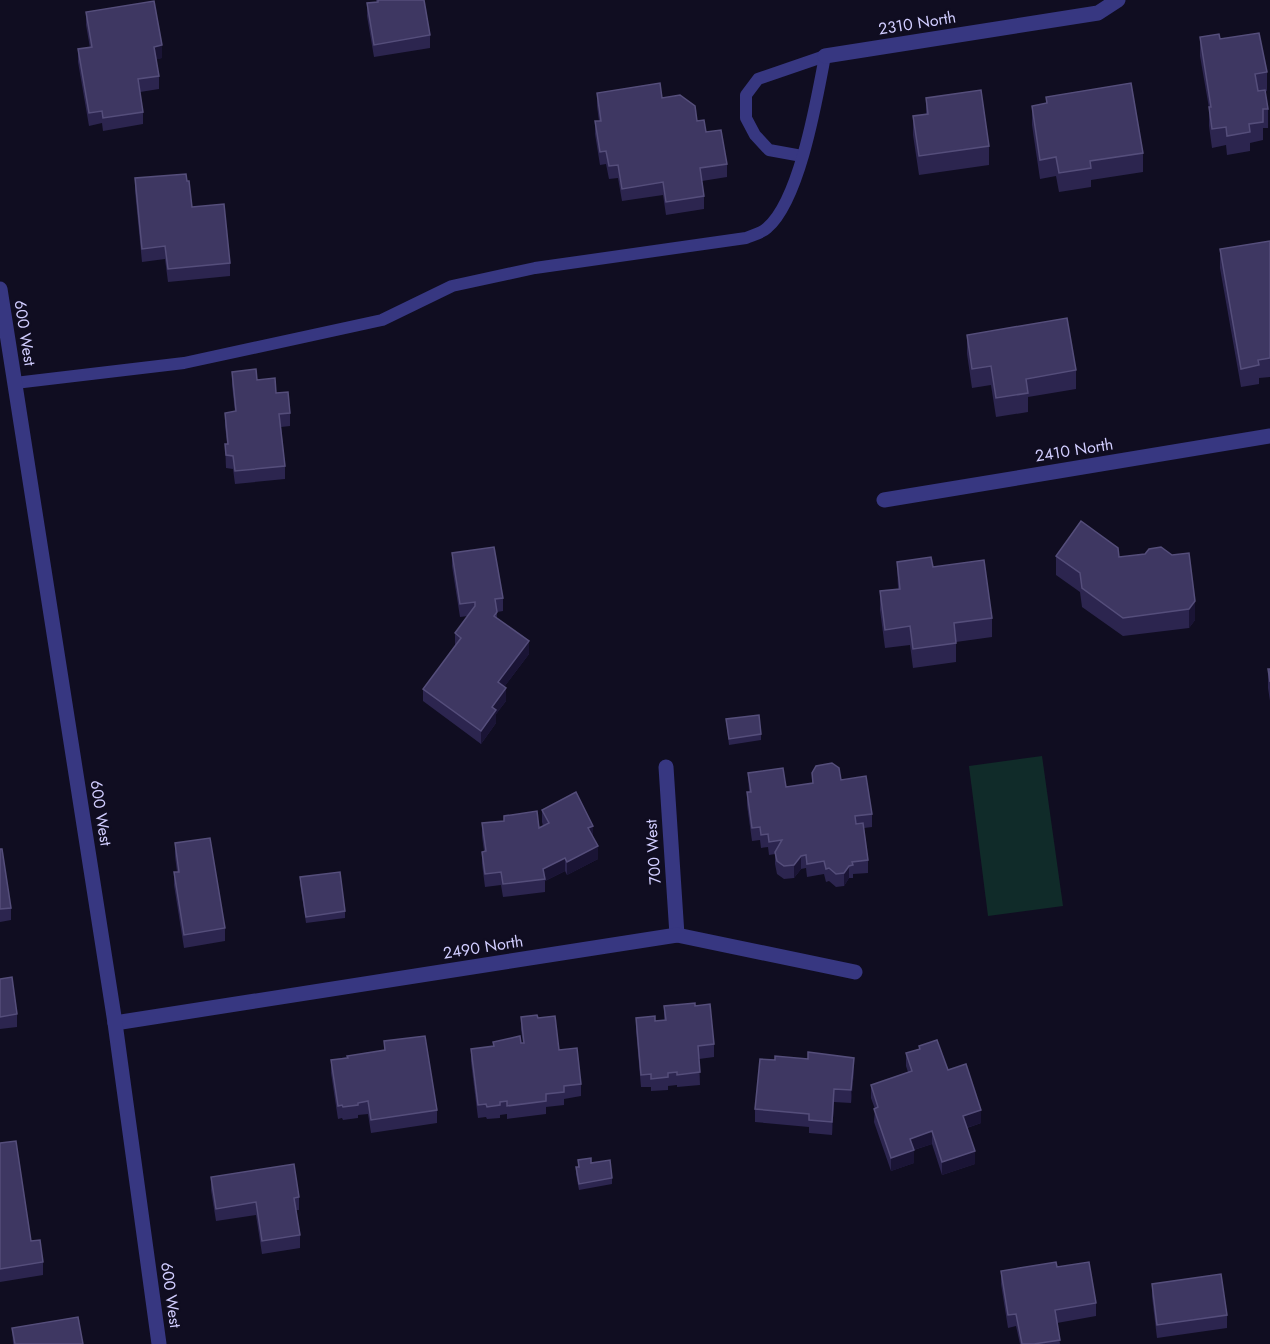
<svg xmlns="http://www.w3.org/2000/svg" width="1270" height="1344" font-family="Jost,sans-serif">
<rect width="100%" height="100%" fill="#100d21"/>
<!-- green -->
<path fill="#102b29" d="M1042 756 1063 906 988 916 969 766Z"/>
<g fill="none" stroke-linecap="round" stroke-linejoin="round">
<!-- service -->
<g stroke="#373781" stroke-width="12">
<path d="M802 156 769 150 755 135 746 118V95L758 79 825 56"/>
<path d="M15 383 184 363 382 320 452 286 535 268 746 238C753 235 762 233 767 228 800 200 817 98 825 56"/>
</g>
<!-- minor -->
<g stroke="#373781" stroke-width="15">
<path d="M825 56 1098 13 1118 0"/>
<path d="M884 500 1270 436"/>
<path d="M666 767 677 935"/>
<path d="M115 1023 677 935 855 972"/>
</g>
<!-- tertiary -->
<path stroke="#373781" stroke-width="15" d="M0 289 115 1023 159 1344"/>
</g>
<!-- wall -->
<g fill="#2c254f">
<path d="M376 0H424L430 35V48L374 57 367 16V3L376 2Z"/>
<path d="M86 12 162 58 156 59 159 76V89L140 92 143 112V124L103 131 102 123 89 126 78 62V49L90 48 86 25Z"/>
<path d="M1200 37 1220 39 1267 72V91L1265 92 1268 109V128H1263V140L1250 143V151L1227 155 1226 145 1212 148 1209 126V108L1200 56Z"/>
<path d="M597 93 662 98 697 121 706 132 727 164V177L702 181 704 196V209L666 215 663 195 622 201 618 178 609 179 606 164 600 165 595 134V121H599L597 106Z"/>
<path d="M1046 97 1143 153V172L1091 180V187L1059 192 1056 176 1040 179 1032 125V106L1046 104Z"/>
<path d="M926 98 989 146V165L919 175 913 135V116L926 114Z"/>
<path d="M135 178 187 181 192 207 230 263V276L168 282 165 259 142 262 135 191Z"/>
<path d="M1270 241V377L1259 378V384L1241 387 1220 268V249Z"/>
<path d="M967 335 1076 370V389L1028 397V412L996 417 991 385 972 388 967 354Z"/>
<path d="M232 372 257 380 276 393 290 413V426L281 427 285 466V479L235 484 233 469 226 468 225 444H227L225 425V413L235 412 232 385Z"/>
<path d="M1161 547 1195 620 1189 628 1123 636 1082 607 1080 592 1056 575V556L1119 557 1145 554Z"/>
<path d="M452 553 503 598V611L497 612V618L529 654 504 687 506 701 496 714V723L481 744 423 701V689L455 646V633L468 616 460 617 452 566Z"/>
<path d="M897 562 933 567 992 618V637L956 642V662L913 668 910 645 885 648 880 610V591L898 589Z"/>
<path d="M1268 669H1270V701L1268 688Z"/>
<path d="M726 719 761 734V740L729 745Z"/>
<path d="M748 773 786 787 812 784V773L841 780 872 814V827L864 828 868 860V873L853 874V878H849L844 886 836 887 829 881 826 882 824 874 807 877 806 868 801 869 794 878 784 879 777 874 775 864V854L769 855 768 847 761 848 760 840 752 841 747 805V792H749Z"/>
<path d="M542 810 593 838 598 859 567 875 565 871 545 881V892L503 897 501 885 485 887 482 864V852L484 851 482 836V823L539 828 543 826 542 822Z"/>
<path d="M175 843 225 928V941L184 948 174 885V872H177L175 856Z"/>
<path d="M0 849 11 908V920L0 922Z"/>
<path d="M300 877 345 911V918L306 923 300 883Z"/>
<path d="M0 979 17 1014V1027L0 1029Z"/>
<path d="M664 1006H695L714 1044V1057L699 1059 700 1085 677 1087V1085L668 1086V1090L651 1091V1087H641L636 1030V1018L655 1021 664 1020Z"/>
<path d="M521 1017 538 1018 581 1084V1096L564 1099V1105L546 1107V1114L507 1119V1114L500 1115V1118L487 1119 486 1117 478 1118 471 1062V1049L493 1046V1042L523 1043 521 1030Z"/>
<path d="M384 1041 437 1110V1123L371 1133 368 1114 358 1115V1118L343 1120 342 1118 338 1119 331 1073V1060L384 1050Z"/>
<path d="M919 1046 948 1070 981 1123 967 1128 975 1164 942 1175 932 1144 914 1150V1163L891 1171 874 1122 875 1109 871 1098V1085L908 1072 906 1066V1053L919 1049Z"/>
<path d="M775 1060 854 1071 851 1103 834 1102 832 1135 809 1133V1127L755 1122V1109Z"/>
<path d="M0 1143 31 1241 43 1262V1275L0 1282Z"/>
<path d="M578 1160 591 1163 612 1178V1184L579 1190 576 1174V1167H578Z"/>
<path d="M211 1177 299 1197V1210H296L300 1235V1248L262 1254 256 1215 216 1221 211 1190Z"/>
<path d="M1001 1271 1096 1303V1316L1057 1323 1060 1344H1020L1016 1326 1008 1328 1001 1284Z"/>
<path d="M1152 1284 1227 1315V1328L1157 1338 1152 1297Z"/>
<path d="M12 1328 83 1344H13Z"/>
</g>
<!-- shaded-wall -->
<g fill="#1a1435">
<path d="M162 45V58L154 60V47Z"/>
<path d="M1195 601V620L1189 628V609Z"/>
<path d="M529 641V654L498 695V682Z"/>
<path d="M506 688V701L496 714V723L481 744V731L492 707Z"/>
<path d="M593 826V839L588 828Z"/>
<path d="M598 846V859L567 875V862Z"/>
<path d="M801 856V869L794 878V865Z"/>
<path d="M565 858V871L545 881 543 869Z"/>
<path d="M849 866V878L844 886V873Z"/>
<path d="M854 1058V1071L851 1103V1090Z"/>
<path d="M834 1089V1102L832 1135V1122Z"/>
<path d="M981 1110V1123L963 1129V1116Z"/>
<path d="M932 1131V1144L910 1151V1139Z"/>
<path d="M914 1150V1163L891 1171V1158Z"/>
<path d="M975 1151V1164L942 1175V1162Z"/>
</g>
<!-- building -->
<g fill="#3e3762" stroke="#554e7b" stroke-width="1.5">
<path d="M378 0H424L430 35 374 45 367 3 378 2Z"/>
<path d="M154 1 162 45 154 47 159 76 138 79 143 112 103 118 102 111 89 113 78 49 92 47 86 12Z"/>
<path d="M1259 33 1267 72 1255 74 1258 91 1265 90 1268 109H1263V122L1249 124 1250 132 1227 136 1226 127 1212 129 1209 107H1211L1200 37 1219 34 1220 39Z"/>
<path d="M660 83 662 98 680 95 695 106 697 121 704 120 706 132 721 130 727 164 700 168 704 196 666 202 663 182 622 189 618 165 609 166 606 151 600 152 595 121H601L597 93Z"/>
<path d="M1131 83 1143 153 1090 161 1091 168 1059 173 1056 157 1040 160 1032 106 1047 103 1046 97Z"/>
<path d="M981 90 989 146 919 156 913 116 928 114 926 98Z"/>
<path d="M186 174 187 181H189L192 207 224 204 230 263 168 269 165 246 142 249 135 178Z"/>
<path d="M1270 241V358L1258 360 1259 365 1241 369 1220 249Z"/>
<path d="M1067 318 1076 370 1026 379 1028 393 996 398 991 366 972 369 967 335Z"/>
<path d="M256 369 257 380 275 378 276 393 288 392 290 413 279 414 285 466 235 471 233 456 226 455 225 444H228L225 413 236 411 232 372Z"/>
<path d="M1081 521 1118 548 1119 557 1145 554 1149 549 1161 547 1172 555 1189 553 1195 601 1189 609 1123 618 1082 588 1080 573 1056 556Z"/>
<path d="M494 547 503 598 495 599 497 612 494 616 529 641 498 682 506 688 492 707 496 710 481 731 423 689 461 638 455 633 475 606V602L460 604 452 553Z"/>
<path d="M931 557 933 567 984 560 992 618 954 623 956 643 913 649 910 626 885 630 880 591 900 589 897 562Z"/>
<path d="M1268 669H1270V682Z"/>
<path d="M759 715 761 734 729 739 726 719Z"/>
<path d="M832 763 839 768 841 780 866 776 872 814 855 816 856 824 863 823 868 860 852 862 853 865 849 866 844 873 836 874 829 868 826 869 824 861 807 864 806 855 801 856 794 865 784 866 777 861 775 852 782 840 769 842 768 834 761 835 760 827 752 828 747 792H751L748 773 783 768 786 787 813 783 812 773 816 766Z"/>
<path d="M576 792 593 826 588 828 598 846 567 862 565 858 543 869 545 879 503 884 501 872 485 874 482 852 486 851 482 823 504 821V816L537 811 539 828 549 823 542 810Z"/>
<path d="M210 838 225 928 184 935 174 872H179L175 843Z"/>
<path d="M0 849H2L11 908 0 909Z"/>
<path d="M340 872 345 911 306 917 300 877Z"/>
<path d="M12 977 17 1014 0 1017V979Z"/>
<path d="M695 1003V1006L710 1004 714 1044 698 1046 700 1072 677 1075V1072L668 1073V1077L651 1079V1074L641 1075 636 1018 655 1016V1021L666 1020 664 1006Z"/>
<path d="M537 1015 538 1018 555 1016 559 1050 577 1048 581 1084 564 1086V1092L546 1094V1101L507 1106V1101L500 1102V1105L487 1107 486 1104 478 1105 471 1049 494 1046 493 1042 520 1036 521 1043H524L521 1017Z"/>
<path d="M425 1036 437 1110 371 1120 368 1101 358 1103V1105L343 1107 342 1105 338 1106 331 1060 348 1058 347 1056 385 1050 384 1041Z"/>
<path d="M937 1040 948 1070 966 1064 981 1110 963 1116 975 1151 942 1162 932 1131 910 1139 914 1150 891 1158 874 1109 878 1107 871 1085 912 1071 906 1053 920 1049 919 1046Z"/>
<path d="M808 1052 854 1058 851 1090 834 1089 832 1122 809 1120V1114L755 1109 760 1059 775 1060V1056L808 1059Z"/>
<path d="M16 1141 31 1241 40 1240 43 1262 0 1269V1143Z"/>
<path d="M591 1158V1163L610 1160 612 1178 579 1184 576 1167H579L578 1160Z"/>
<path d="M294 1164 299 1197 294 1198 300 1235 262 1241 256 1202 216 1209 211 1177Z"/>
<path d="M1056 1262 1057 1267 1089 1262 1096 1303 1055 1310 1060 1340 1034 1344H1022L1016 1314 1008 1315 1001 1271Z"/>
<path d="M1221 1274 1227 1315 1157 1325 1152 1284Z"/>
<path d="M78 1317 83 1344H15L12 1328Z"/>
</g>
<g text-anchor="middle" dominant-baseline="central" stroke-width="4.5" stroke-linejoin="round" paint-order="stroke">
<!-- street labels -->
<g font-size="16" fill="#d1cdff" stroke="#100d21">
<text transform="translate(917 23) rotate(-9)">2310 North</text>
<text transform="translate(25 333) rotate(81)">600 West</text>
<text transform="translate(1074 450) rotate(-9)">2410 North</text>
<text transform="translate(101 813) rotate(81)">600 West</text>
<text transform="translate(653 852) rotate(-94)">700 West</text>
<text transform="translate(483 947) rotate(-9)">2490 North</text>
<text transform="translate(171 1295) rotate(82)">600 West</text>
</g>
</g>
</svg>
